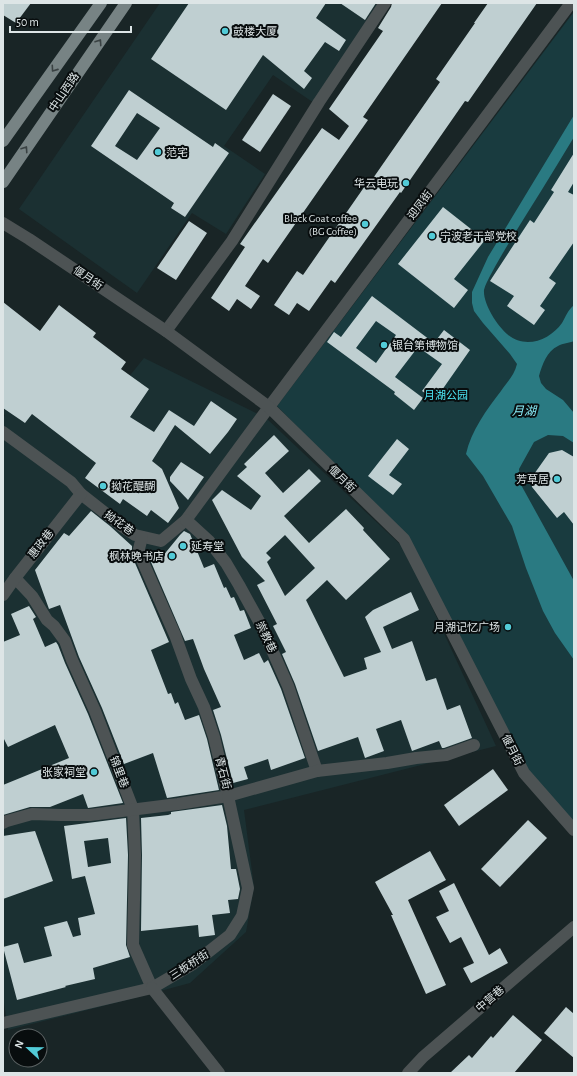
<svg xmlns="http://www.w3.org/2000/svg" width="577" height="1076" font-family="'Alegreya Sans','Noto Sans SC',sans-serif">
<rect width="100%" height="100%" fill="#192526"/>
<!-- built -->
<g fill="#1b3032">
<path d="M160 3H382L314 103 273 75 224 146 265 174 226 234 192 213 137 293 19 209Z"/>
<path d="M144 358 266 418 405 549 496 746 244 810 254 887 246 932 190 983 127 1000 8 1030 3 996V418L5 415 3 414V359L103 409Z"/>
</g>
<!-- green -->
<path fill="#193b3f" d="M573 13 574 14V824L527 769 406 538 277 406Z"/>
<!-- water -->
<path fill="#2a7a82" d="M574 115V137C553 172 531 207 510 241 503 253 496 264 490 276 488 280 485 285 484 290 483 304 497 325 507 334 525 350 550 340 562 323 566 316 568 310 574 305V341C569 343 563 343 558 346 547 351 542 365 539 376L541 383 546 389 563 400 574 413V443L563 436 548 435 534 442 519 469 520 483 574 581V660L555 633 543 611 526 568 512 526 483 476 466 454C471 431 487 409 501 391 507 382 514 376 517 364L510 354 483 323 474 311 472 303V292L488 257Z"/>
<!-- building -->
<g fill="#bfcfd1" fill-rule="evenodd">
<path d="M3 3H31L16 23 3 15Z"/>
<path d="M189 3H326L316 18 346 40 339 51 325 42 304 71 312 78 304 89 263 55 226 110 151 59Z"/>
<path d="M340 3H376L365 20Z"/>
<path d="M392 3H442L363 117 368 120 321 187 268 263 263 259 245 286 260 296 251 309 237 299 229 311 211 298 245 247 240 244 322 128 339 140 349 126 329 109 383 31 378 28 391 7Z"/>
<path d="M488 3H537L468 102 465 101 401 193 400 192 335 283 331 280 309 311 297 303 289 315 274 305 297 271 303 275 367 183 369 184 440 82 436 79 475 23H474Z"/>
<path d="M129 90 213 147 215 143 229 153 185 217 171 208 174 203 91 146ZM137 113 160 128 137 160 115 146Z"/>
<path d="M273 94 291 106 260 152 242 140Z"/>
<path d="M574 153V182L568 192 574 195V242L549 278 556 283 540 306 545 310 534 325 507 306 514 296 490 281 530 220 534 223 554 192 551 190Z"/>
<path d="M443 207 485 240 454 279 468 290 454 308 398 264Z"/>
<path d="M189 221 207 233 176 280 157 268Z"/>
<path d="M372 296 434 343 444 330 470 350 435 400 422 391 442 364 418 347 395 377 423 398 414 410 394 394 395 392 327 342 334 332 341 337ZM376 321 396 335 376 363 356 348Z"/>
<path d="M3 302 40 331 59 305 96 333 93 337 126 362 121 369 149 389 130 417 154 432 169 410 194 426 211 401 237 419 228 432 210 454 175 425 152 461 162 469 179 508 168 523 151 510 147 516 123 499 120 504 85 478 96 463 32 414 25 423 3 408Z"/>
<path d="M274 435 289 451 265 473 283 493 309 469 321 481 284 516 309 543 346 509 364 528 363 530 390 559 346 600 327 580 306 600 344 677 367 669 364 658 381 652 365 617 373 610 411 592 419 610 383 627 392 649 412 641 426 681 436 678 447 710 460 705 472 738 444 748H442L439 741 412 751 401 720 376 729 384 751 365 758 358 737 318 751 295 684 282 654 286 652 273 626 277 624 257 585 265 581 242 557 212 500 222 490 251 510 261 496 237 476 247 467 244 464ZM285 535 315 568 285 596 267 562 271 558 266 553Z"/>
<path d="M397 439 409 449 389 475 402 484 393 495 368 476Z"/>
<path d="M562 450 574 457V525L564 512 557 518 532 487 531 481 532 477 549 453Z"/>
<path d="M181 462 204 477 188 500 170 481V477Z"/>
<path d="M91 511 110 526 132 546V551L135 563 169 642 151 650 168 694 171 693 175 704 178 702 185 720 199 715 207 739 219 790 167 798 153 753 124 764 102 708 79 657 60 605 49 609 35 570 64 533 69 536Z"/>
<path d="M184 531 190 534 204 568 214 564 224 588 226 587 231 598 234 597 240 611 244 610 251 628 234 635 244 660 259 653 264 663 268 660 281 689 305 758 271 770 268 759 244 767 248 779 233 783 221 735 213 710 221 707 204 669 193 639 185 641 151 562 162 557 180 535Z"/>
<path d="M29 606 36 617 33 619 45 647 56 642 58 645 65 663 88 714 123 803 88 808 83 794 50 807H30L3 815V785L69 758 55 725 8 747 3 737V642L20 635 11 614Z"/>
<path d="M493 769 508 790 459 826 444 805Z"/>
<path d="M222 805 227 826 231 869H236L240 889 238 899 228 900 230 913 212 915 215 935 199 937 198 925 141 931 142 855 141 818 168 815 171 814V812Z"/>
<path d="M126 818 128 855 126 945 130 957 93 968 95 979 65 986 66 987 17 1000 3 947 18 943 24 963 52 956 44 927 67 921 73 937 81 935 78 918 95 914 85 876 72 879 64 826ZM108 838 111 863 88 867 84 841Z"/>
<path d="M528 820 547 838 500 887 481 869Z"/>
<path d="M35 831 53 881 3 899V836Z"/>
<path d="M430 851 446 880 408 900 446 985 426 994 391 915H393L375 882Z"/>
<path d="M454 883 489 955 500 948 508 963 471 983 463 968 474 963 461 937 450 943 436 917 449 911 439 891Z"/>
<path d="M566 1007 574 1014V1058L544 1033Z"/>
<path d="M513 1015 542 1040 514 1073H450L469 1055 472 1058 491 1036 493 1038Z"/>
</g>
<g fill="none" stroke-linecap="round" stroke-linejoin="round">
<!-- pedestrian -->
<g stroke="#4d5354" stroke-width="12">
<path d="M3 432 71 482 81 494 123 527 135 535 161 541 186 520 269 407"/>
<path d="M186 520 209 541 226 563 239 585 261 625 288 686 317 771"/>
<path d="M15 578 32 596 47 620 54 626 65 641 72 660 95 711 133 809 135 855 133 945 152 988"/>
<path d="M3 823 7 821 32 814 61 815H90L178 804 228 796 214 737 204 707 191 679 175 635 142 560 139 549 142 537"/>
<path d="M3 1023 152 988 193 964 230 935 242 916 248 888 228 796 317 771 387 763 416 758 446 755 474 745"/>
</g>
<!-- minor -->
<g stroke="#4d5354" stroke-width="12">
<path d="M166 331 232 241 319 102 385 3"/>
<path d="M269 407 571 3"/>
<path d="M3 595 15 578 81 494"/>
<path d="M152 988 219 1073"/>
<path d="M408 1073 423 1057 574 927"/>
</g>
<!-- tertiary -->
<path stroke="#4d5354" stroke-width="12" d="M3 223 29 239 166 331 269 407 404 539 524 773 574 830"/>
<!-- primary -->
<g stroke="#778384" stroke-width="12">
<path d="M3 141 101 3"/>
<path d="M3 182 126 3"/>
</g>
</g>
<!-- one-way arrows -->
<defs><path id="oneway-chevron" d="M-2-3.5L2.5 0L-2 3.5" fill="none" stroke-width="1.6" stroke-linecap="round" stroke-linejoin="round"/></defs>
<g stroke="#3a4243">
<use href="#oneway-chevron" transform="translate(99 42) rotate(-56)"/>
<use href="#oneway-chevron" transform="translate(54 69) rotate(125)"/>
<use href="#oneway-chevron" transform="translate(25 149) rotate(-56)"/>
</g>
<!-- markers -->
<g fill="#52cbd7" stroke="#080d0e" stroke-width="1.5">
<circle cx="225" cy="31" r="4"/>
<circle cx="158" cy="152" r="4"/>
<circle cx="406" cy="183" r="4"/>
<circle cx="365" cy="224" r="4"/>
<circle cx="432" cy="236" r="4"/>
<circle cx="384" cy="345" r="4"/>
<circle cx="557" cy="479" r="4"/>
<circle cx="103" cy="486" r="4"/>
<circle cx="183" cy="546" r="4"/>
<circle cx="172" cy="556" r="4"/>
<circle cx="508" cy="627" r="4"/>
<circle cx="94" cy="772" r="4"/>
</g>
<g text-anchor="middle" dominant-baseline="central" stroke-width="4" stroke-linejoin="round" paint-order="stroke">
<!-- poi labels -->
<g font-size="11" fill="#dde5e6" stroke="#080d0e" text-anchor="start">
<text x="233" y="31">鼓楼大厦</text>
<text x="166" y="152">范宅</text>
<text x="398" y="183" text-anchor="end">华云电玩</text>
<text x="357" y="218" text-anchor="end">Black Goat coffee<tspan x="357" dy="13">(BG Coffee)</tspan></text>
<text x="440" y="236">宁波老干部党校</text>
<text x="392" y="345">银台第博物馆</text>
<text x="549" y="479" text-anchor="end">芳草居</text>
<text x="111" y="486">拗花醍醐</text>
<text x="191" y="546">延寿堂</text>
<text x="164" y="556" text-anchor="end">枫林晚书店</text>
<text x="500" y="627" text-anchor="end">月湖记忆广场</text>
<text x="86" y="772" text-anchor="end">张家祠堂</text>
</g>
<!-- street labels -->
<g font-size="11" fill="#dde5e6" stroke="#080d0e">
<text transform="translate(64 92) rotate(-56)">中山西路</text>
<text transform="translate(420 205) rotate(-53)">迎凤街</text>
<text transform="translate(88 278) rotate(34)">偃月街</text>
<text transform="translate(342 479) rotate(44)">偃月街</text>
<text transform="translate(119 523) rotate(36)">拗花巷</text>
<text transform="translate(41 544) rotate(-52)">惠政巷</text>
<text transform="translate(266 637) rotate(65)">崇教巷</text>
<text transform="translate(512 750) rotate(63)">偃月街</text>
<text transform="translate(119 772) rotate(69)">锦里巷</text>
<text transform="translate(223 773) rotate(76)">青石街</text>
<text transform="translate(189 965) rotate(-33)">三板桥街</text>
<text transform="translate(490 999) rotate(-41)">中营巷</text>
</g>
<!-- park labels -->
<g font-size="11" fill="#4de6f5" stroke="#080d0e">
<text x="446" y="395">月湖公园</text>
</g>
<!-- water labels -->
<g font-size="12" font-style="italic" fill="#8aeef9" stroke="#080d0e">
<text x="524" y="411">月湖</text>
</g>
</g>
<!-- border -->
<rect width="577" height="1076" fill="none" stroke="#dde5e6" stroke-width="8"/>
<!-- north arrow -->
<g transform="translate(28 1048) rotate(292)"><circle r="19" fill="#080d0e" stroke="#5d6364"/>
<path d="M0-3L7 15L0 10L-7 15Z" fill="#52cbd7"/>
<text y="-6" font-size="11" font-weight="bold" text-anchor="middle" fill="#dde5e6">N</text>
</g>
<!-- scale -->
<path d="M10 26v6h121v-6" fill="none" stroke="#dde5e6" stroke-width="2"/>
<text x="16" y="26" font-size="12" fill="#dde5e6" stroke="#080d0e" stroke-width="3" paint-order="stroke">50 m</text>
</svg>
